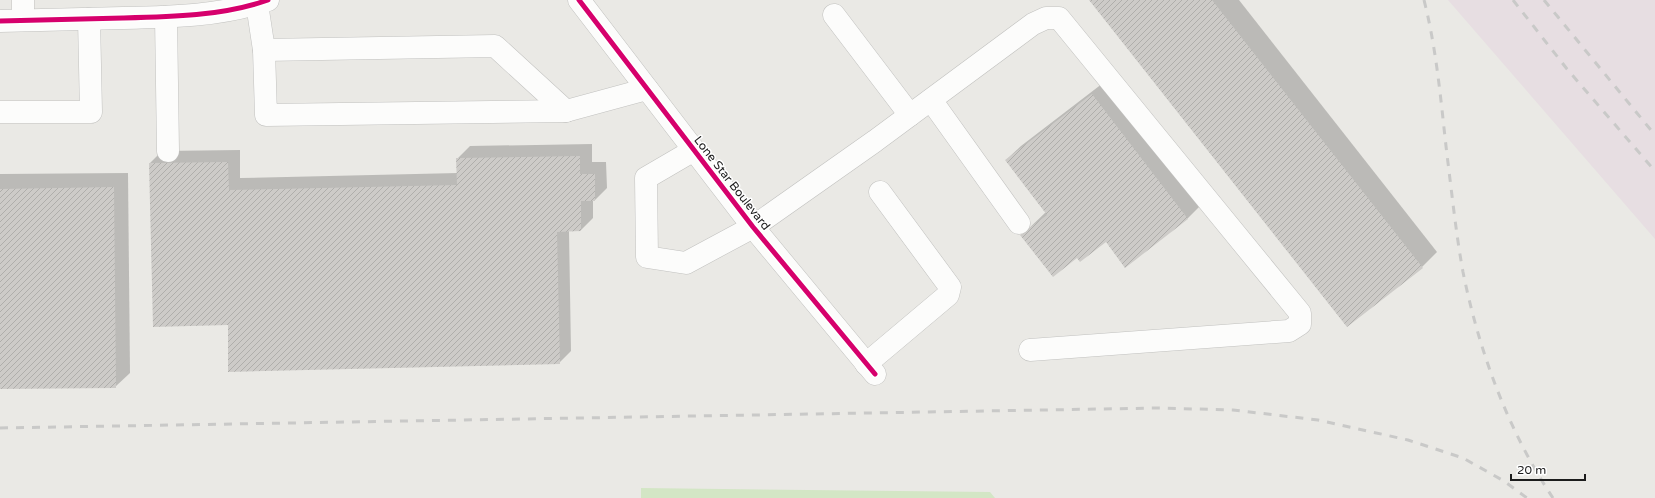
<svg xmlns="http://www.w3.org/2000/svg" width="1655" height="498" font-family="'Varela Round',sans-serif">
<defs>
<pattern id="building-hatch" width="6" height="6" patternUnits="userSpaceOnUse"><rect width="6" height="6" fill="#cdcbc8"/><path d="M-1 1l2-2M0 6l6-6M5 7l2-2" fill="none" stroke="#afaeab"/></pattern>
</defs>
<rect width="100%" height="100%" fill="#eae9e5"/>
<!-- industrial -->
<path fill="#e7dee2" d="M1448 0H1655V239Z"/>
<!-- grass -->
<path fill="#d3e6c5" d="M641 488 990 492 995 498H641Z"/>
<!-- shadow -->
<g fill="#0003">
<path d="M1090 0H1239L1437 252 1422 267 1347 326Z"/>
<path d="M1107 80 1202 204 1187 219 1106 241 1078 257 1022 235 1046 212 1006 160 1021 146Z"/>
<path d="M592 144V162H606L607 188 595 200H593V218L581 230 569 231 571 351 559 363 229 324 150 163 162 151 240 150V178L458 173 457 159 470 146Z"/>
<path d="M128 173 130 373 115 387 0 388V174Z"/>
</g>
<!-- building -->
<g fill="url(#building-hatch)">
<path d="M1089 0H1212L1423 268 1347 327Z"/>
<path d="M1092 94 1188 219 1125 268 1106 242 1080 262 1077 258 1053 277 1020 235 1047 215 1005 160Z"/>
<path d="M580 156V174H595V201H581V231L557 232 560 364 228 372V325L153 327 149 163 228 162 229 190 457 185 456 158Z"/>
<path d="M114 187 116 388 0 389V189Z"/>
</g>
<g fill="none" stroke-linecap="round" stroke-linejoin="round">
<defs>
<g id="minor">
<path d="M23 0V20"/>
<path d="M579 0 753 227 875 374"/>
<path d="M257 4 264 50 266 115 566 111 647 89"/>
<path d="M834 15 910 115"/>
<path d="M166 17 168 151"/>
<path d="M0 21C41 20 82 19 123 18 171 17 222 16 268 0"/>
<path d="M264 50 495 46 566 111"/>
<path d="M931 100 1019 223"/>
<path d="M0 112H91L89 19"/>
<path d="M694 150 646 178 647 257 686 263 753 227 875 141 1033 24 1046 18H1059L1300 313V324L1289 331 1030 350"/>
<path d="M866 364 948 295 950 287 880 192"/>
</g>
</defs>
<!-- minor casing -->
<use href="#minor" stroke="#c1c1bf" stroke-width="23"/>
<!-- minor -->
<use href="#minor" stroke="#fcfcfb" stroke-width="22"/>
<!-- rail -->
<g stroke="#c9c9c8" stroke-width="3" stroke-dasharray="8 8" stroke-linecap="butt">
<path d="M1424 0C1437 51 1441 103 1447 155 1452 194 1456 234 1463 272 1479 351 1508 431 1553 498"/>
<path d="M1513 0 1567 69 1655 171"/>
<path d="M1544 0 1655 135"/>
<path d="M0 428 1158 408 1233 410 1318 420 1408 440 1463 458 1504 481 1527 498"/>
</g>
<defs>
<g id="cycleway">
<path d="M579 0 753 227 875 374"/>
<path d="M0 21C41 20 82 19 123 18 171 17 222 16 268 0"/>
</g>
</defs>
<!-- cycleway casing -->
<use href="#cycleway" stroke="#fff" stroke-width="8"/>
<!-- cycleway -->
<use href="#cycleway" stroke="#d6006c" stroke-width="5"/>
</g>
<g text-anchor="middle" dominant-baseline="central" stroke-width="3" stroke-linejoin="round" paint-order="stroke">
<!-- street labels -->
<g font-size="12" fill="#1c1c1c" stroke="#fff">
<text transform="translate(732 183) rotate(52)">Lone Star Boulevard</text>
</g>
</g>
<!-- scale -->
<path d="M1511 474v6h74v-6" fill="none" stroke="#1c1c1c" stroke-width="2"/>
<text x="1517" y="474" font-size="12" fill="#1c1c1c" stroke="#ffffff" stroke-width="3" paint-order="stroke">20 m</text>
</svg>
